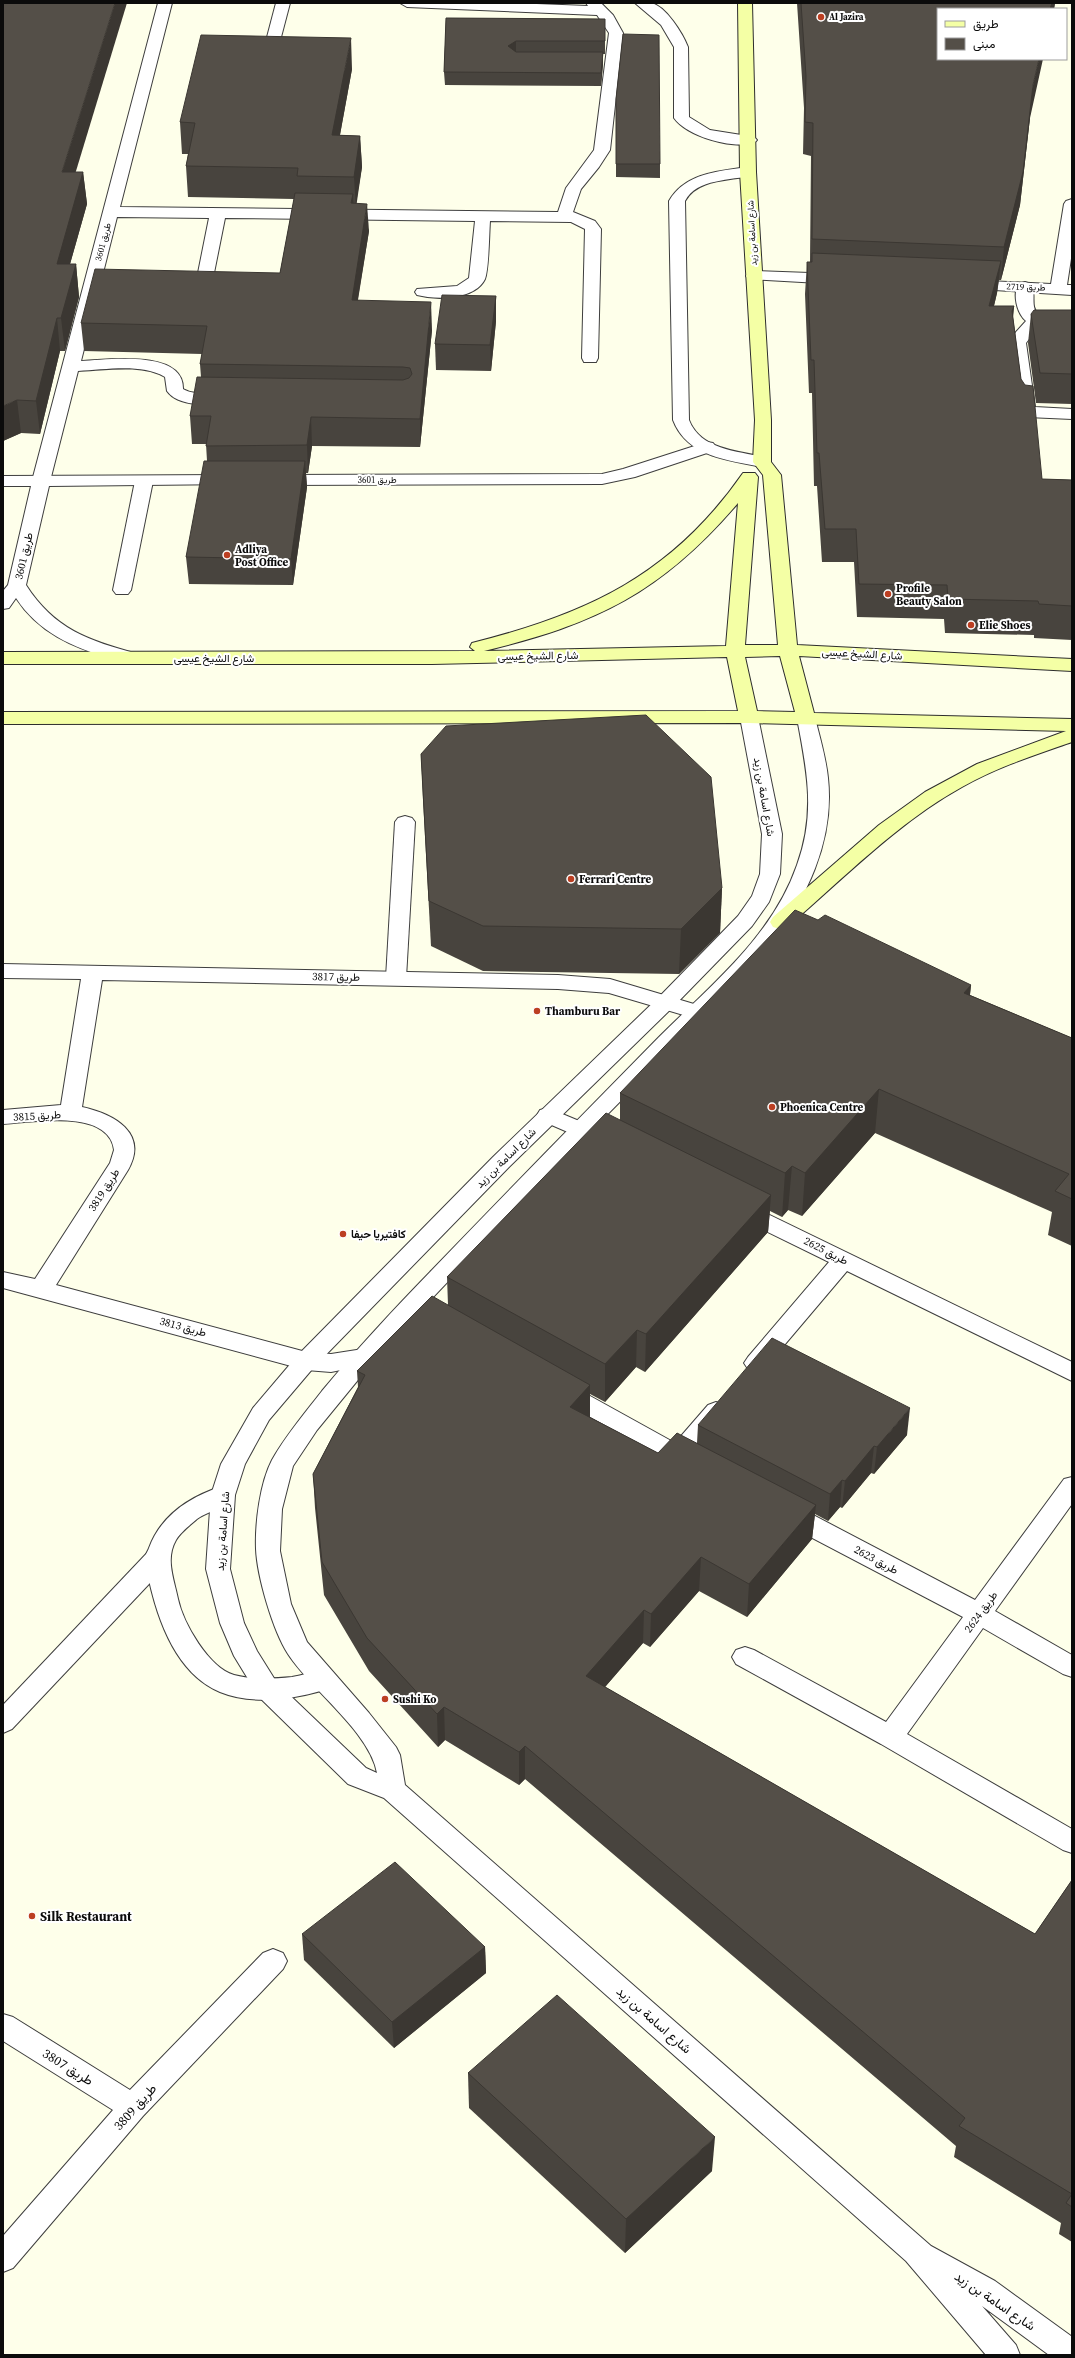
<svg xmlns="http://www.w3.org/2000/svg" width="1075" height="2358" font-family="'Source Serif 4',Vazirmatn,serif">
<rect width="100%" height="100%" fill="#feffea"/>
<g fill="none" stroke-linecap="round" stroke-linejoin="round">
<defs>
<g id="service">
<path d="M158 3H172L120 207 558 212 566 188 594 150 609 33 597 15 407 7 400 3H511L588 6 586 3H601L613 15 623 33 610 150 599 167 581 189 573 212 595 221 601 229 598 358 596 362H584L582 358 585 229 571 222 490 221C489 234 489 268 485 279 475 300 436 300 417 295L415 292 417 289 457 286 469 278 475 221 225 218 213 278 211 281H199L197 278 209 218 117 217 81 361C107 360 184 349 183 389 197 397 214 391 229 394L231 398 229 402C212 406 178 407 167 391L165 377C141 363 105 370 78 371L50 481 47 485H35L32 481Z"/>
<path d="M276 3H290L280 41 273 45 266 41Z"/>
<path d="M635 3C640 3 646 2 651 3 666 6 683 34 688 47L689 117 710 130 754 137 757 140 754 143C732 149 688 137 674 118V47L661 25Z"/>
<path d="M748 167 756 172 753 175C731 181 697 178 685 201L689 420C701 451 740 451 768 458L771 462 768 466 762 467C728 460 687 457 673 420L669 201C685 173 719 171 748 167Z"/>
<path d="M1025 282 1031 284C1037 293 1029 307 1039 315L1072 319V329L1039 326 1026 343 1035 407 1072 409V419L1027 417 1021 416 1019 412 1010 343 1016 332 1026 321C1017 314 1012 293 1019 284Z"/>
<path d="M144 476 150 477 153 481 131 590 128 594H116L113 590 135 481 138 477Z"/>
<path d="M405 816 412 818 415 822 406 978 403 983 396 985 389 983 386 978 395 822 398 818Z"/>
<path d="M223 1486 232 1488 235 1495C228 1509 209 1510 197 1519 191 1524 180 1533 176 1540 165 1559 174 1579 178 1599 183 1623 209 1668 234 1675 253 1680 272 1679 292 1677 306 1675 319 1668 333 1673L337 1680 333 1687C299 1699 254 1706 220 1692 177 1674 158 1621 149 1580 148 1574 144 1565 145 1559 145 1555 148 1551 149 1548 161 1515 191 1496 223 1486Z"/>
</g>
<path id="pedestrian" d="M157 1549 166 1552 169 1559 166 1566 12 1729 3 1733V1705L148 1552Z"/>
<g id="minor">
<path d="M1072 199V252L1067 285H1072V295L963 288 961 285 963 282 969 280 1051 284 1064 204 1066 201Z"/>
<path d="M754 271 837 274 843 276 845 279 843 282 837 284 748 279 746 276 748 273Z"/>
<path d="M707 442 713 443 716 447 713 451 635 477 602 484 276 485 270 484 267 480 270 476 276 475 602 474 623 469Z"/>
<path d="M230 475 236 476 239 480 236 484 49 486 26 585C54 629 89 641 138 654L140 658 138 662C128 664 120 661 111 658 73 648 38 632 16 598L9 608 3 609V591L8 585 31 486H3V476Z"/>
<path d="M3 964 558 975 610 979 704 1007 707 1012 704 1017 697 1019 609 993 558 989 102 980 82 1107C114 1114 149 1133 128 1170L56 1285 306 1352 331 1354 363 1349 371 1352 375 1358 371 1364 331 1372 306 1370 3 1288V1272L35 1279 110 1163 114 1150C109 1108 31 1122 3 1124V1110L61 1105 81 979 3 978Z"/>
<path d="M548 1108 608 1133 611 1138 608 1143 600 1146 540 1120 537 1115 540 1110Z"/>
<path d="M743 1202 1072 1362V1381L847 1271 764 1369 756 1372 748 1369 744 1363 748 1357 829 1262 735 1216 732 1210 735 1204Z"/>
<path d="M564 1383 572 1386 675 1443 708 1405 716 1402 724 1405 728 1411 694 1454 701 1462 697 1468 689 1471 681 1468 556 1398 552 1392 556 1386Z"/>
<path d="M1072 1477V1504L995 1611 1072 1655V1677L1063 1674 983 1628 907 1734 1072 1829V1853L1063 1850 881 1744 736 1664 732 1657 736 1650 745 1647 754 1650 886 1722 963 1617 778 1520 775 1513 778 1506 787 1504 796 1506 975 1600 1064 1479Z"/>
<path d="M273 1949 283 1953 287 1961 283 1969 143 2116 13 2268 3 2272V2236L113 2110 3 2041V2014L13 2017 130 2090 263 1953Z"/>
</g>
<path id="tertiary" d="M749 711 756 713 758 717 782 834 780 874 769 902 752 926 674 1006 509 1167 314 1367 269 1420 245 1464 235 1495 230 1569 244 1623 257 1651 277 1683 366 1768 377 1773C370 1732 311 1690 288 1654 273 1631 257 1576 256 1549 255 1523 260 1483 272 1460 286 1435 305 1413 322 1391 357 1349 394 1309 432 1270 507 1192 583 1114 659 1037 711 985 772 937 797 865 816 813 807 771 797 718L799 714 806 712 813 714 815 718C820 738 826 758 828 778 835 843 805 899 769 951L589 1133 419 1312 371 1364 317 1430 293 1466 282 1509 280 1551 291 1604 307 1642 369 1713 396 1747 400 1755 405 1785 931 2246 995 2281 1071 2336 1072 2355H1049L982 2306 1016 2345 1020 2355H986L906 2261 384 1798 348 1784 259 1697 234 1656 220 1623 206 1569 211 1495 221 1464 253 1408 298 1355 493 1157 660 996 738 916 752 896 760 874 762 834 740 717 742 713Z"/>
<path id="secondary" d="M738 3H752L756 172 771 420V462L781 475 797 645 1072 659V671L799 656 814 713 1072 719V742C1035 755 997 767 962 787 897 823 844 878 787 927L780 929 773 927 770 922 773 917 879 825 925 792 977 764 1066 731 749 723 3 724V712L738 711 727 657 432 664H3V652L475 651 470 647 472 643C588 614 673 574 743 473H755L758 477 745 645H778L763 475 753 462 755 420 740 172ZM738 503 726 646 484 651C597 624 662 592 738 503ZM780 656 795 712 757 711 745 657Z"/>
</defs>
<!-- service casing -->
<use href="#service" stroke="#3e3e3e" stroke-width="2"/>
<!-- pedestrian casing -->
<use href="#pedestrian" stroke="#3e3e3e" stroke-width="2"/>
<!-- minor casing -->
<use href="#minor" stroke="#3e3e3e" stroke-width="2"/>
<!-- tertiary casing -->
<use href="#tertiary" stroke="#3e3e3e" stroke-width="2"/>
<!-- secondary casing -->
<use href="#secondary" stroke="#2d2d2d" stroke-width="2"/>
<!-- service -->
<use href="#service" fill="#fff" fill-rule="evenodd"/>
<!-- pedestrian -->
<use href="#pedestrian" fill="#fff" fill-rule="evenodd"/>
<!-- minor -->
<use href="#minor" fill="#fff" fill-rule="evenodd"/>
<!-- tertiary -->
<use href="#tertiary" fill="#fff" fill-rule="evenodd"/>
<!-- secondary -->
<use href="#secondary" fill="#f4ffa5" fill-rule="evenodd"/>
</g>
<!-- wall -->
<g fill="#48443e">
<path d="M797 3H1055L1054 9H938L1030 118 1020 205 1001 280H999L997 293 994 306H1014L1013 317 1021 379 1042 479 1072 480V640L1034 638V635L945 633 944 619 857 617 854 562H822L817 486H814L812 393H809L805 294 807 262H810L811 156 803 154 804 108Z"/>
<path d="M446 18 605 19V54H603V64L601 86 445 85 444 72Z"/>
<path d="M352 69 340 135 360 136 362 167 356 203 369 231 358 300 432 330 420 447 312 446 308 473H306L307 487 293 585 189 584 186 557 207 461 206 444H192L190 416 201 377 200 364 202 354 84 351 81 323 280 273 294 199 188 197 186 166 188 154H182L180 122Z"/>
<path d="M616 99 660 164V178L616 177Z"/>
<path d="M75 172H83L87 204 70 264H76L79 297 65 351H60L40 434 21 433 3 441Z"/>
<path d="M496 296V321L491 371 436 370 435 344Z"/>
<path d="M1072 310V404L1036 403 1028 343 1031 314Z"/>
<path d="M421 754 722 888 720 933 679 974 483 971 431 946 423 799Z"/>
<path d="M971 985 970 995 1072 1038V1246L1048 1235 1052 1212 875 1133 802 1216 788 1210 782 1217 770 1211 768 1232 645 1372 636 1367 605 1402 590 1394V1417L658 1453 697 1443 698 1425 907 1435 874 1474 871 1473 842 1508 840 1507 828 1521 815 1514 812 1539 747 1617 699 1591 650 1647 643 1643 605 1687 1035 1934 1072 1880V2242L1059 2234 1061 2223 954 2157 956 2146 525 1779 519 1785 445 1740 438 1747 369 1671 324 1595 315 1508 313 1474 358 1387 357 1371 448 1305 447 1277 620 1120V1093Z"/>
<path d="M302 1934 485 1947 486 1973 394 2048 304 1960Z"/>
<path d="M468 2073 712 2171 625 2253 469 2108Z"/>
</g>
<!-- shaded-wall -->
<g fill="#3b3732">
<path d="M115 3H127L66 204 62 172Z"/>
<path d="M1052 3H1055L1054 9H1050Z"/>
<path d="M351 38 352 69 334 167 332 135Z"/>
<path d="M516 41V54L508 46Z"/>
<path d="M603 52V64L601 86V73Z"/>
<path d="M1039 59H1043L1030 118 1020 205 1001 280 1004 247 1033 85Z"/>
<path d="M360 136 362 167 356 208 354 177Z"/>
<path d="M83 172 87 204 61 296 57 264Z"/>
<path d="M353 194 354 221 351 203Z"/>
<path d="M367 204 369 231 353 328 352 300Z"/>
<path d="M1001 261 997 293 986 338 989 306Z"/>
<path d="M76 264 79 297 65 351 61 318Z"/>
<path d="M496 296V321L491 371 490 345Z"/>
<path d="M431 302 432 330 420 447V419Z"/>
<path d="M1014 306 1011 339 1012 311Z"/>
<path d="M57 318 60 351 40 434 36 401Z"/>
<path d="M17 400 21 433 3 441V406Z"/>
<path d="M311 417 312 446 308 473 307 445Z"/>
<path d="M305 461 307 487 293 585 291 559Z"/>
<path d="M722 888 720 933 679 974 681 929Z"/>
<path d="M971 985 966 1028 964 993Z"/>
<path d="M879 1089 875 1133 802 1216 805 1173Z"/>
<path d="M792 1166 788 1210 782 1217 785 1173Z"/>
<path d="M771 1195 768 1232 645 1372 646 1334Z"/>
<path d="M637 1330 636 1367 605 1402V1364Z"/>
<path d="M590 1385V1419L570 1407Z"/>
<path d="M910 1408 907 1435 874 1474 877 1447Z"/>
<path d="M874 1446 871 1473 842 1508 845 1481Z"/>
<path d="M842 1480 840 1507 828 1521 830 1494Z"/>
<path d="M816 1505 812 1539 747 1617 749 1584Z"/>
<path d="M701 1557 699 1591 650 1647 651 1614Z"/>
<path d="M644 1610 643 1643 586 1709V1676Z"/>
<path d="M444 1707 445 1740 438 1747 437 1714Z"/>
<path d="M525 1746V1779L519 1785V1752Z"/>
<path d="M485 1947 486 1973 394 2048 392 2022Z"/>
<path d="M715 2137 712 2171 625 2253 626 2219Z"/>
</g>
<!-- building -->
<g fill="#544f48" stroke="#3b3732">
<path d="M3 3H115L62 172H83L57 264H76L61 318H57L36 401 17 400 3 406Z"/>
<path d="M801 3H1052L1050 9H938V59H1039L1033 85 1023 172 1004 247 812 239 813 123 805 122 806 76Z"/>
<path d="M446 18 605 19V41H516L508 46 516 52H603L601 73 444 72Z"/>
<path d="M623 34 659 35 660 164H616V99Z"/>
<path d="M201 35 351 38 332 135 360 136 354 177 297 176 298 168 186 166 195 123 180 122Z"/>
<path d="M295 193 353 194 351 203 367 204 352 300 431 302 420 419 311 417 307 445 206 446 211 416H190L197 377 403 380 409 378 412 374 410 368 403 367 200 364 207 326 81 323 95 269 280 273Z"/>
<path d="M812 253 1001 261 989 306H1014L1012 311 1021 379 1025 385 1033 386 1042 479 1072 480V606L1039 604 1038 601 948 599 947 585 859 584 856 529H825L819 453H817L814 360H811L807 262H812Z"/>
<path d="M442 295 496 296 490 345 435 344Z"/>
<path d="M1034 310H1072V374L1040 373 1031 314Z"/>
<path d="M204 461H305L291 559 186 557Z"/>
<path d="M646 715 711 777 722 888 681 929 483 926 429 901 421 754 446 726Z"/>
<path d="M795 910 818 920 825 915 971 985 964 993 1072 1038V1199L1055 1191 1069 1174 879 1089 805 1173 792 1166 785 1173 620 1093Z"/>
<path d="M606 1113 771 1195 646 1334 637 1330 605 1364 447 1277Z"/>
<path d="M432 1296 590 1385 570 1407 658 1453 677 1433 816 1505 749 1584 701 1557 651 1614 644 1610 586 1676 1035 1934 1072 1880V2207L1066 2203 1072 2194 959 2126 965 2118 525 1746 519 1752 444 1707 437 1714 367 1638 322 1562 313 1474 365 1375 357 1371Z"/>
<path d="M772 1338 910 1408 877 1447 874 1446 845 1481 842 1480 830 1494 698 1425Z"/>
<path d="M395 1862 485 1947 392 2022 302 1934Z"/>
<path d="M557 1995 715 2137 626 2219 468 2073Z"/>
</g>
<!-- markers -->
<g fill="#bc3f22" stroke="#fff" stroke-width="1.5">
<circle cx="821" cy="17" r="4"/>
<circle cx="227" cy="555" r="4"/>
<circle cx="888" cy="594" r="4"/>
<circle cx="971" cy="625" r="4"/>
<circle cx="571" cy="879" r="4"/>
<circle cx="537" cy="1011" r="4"/>
<circle cx="772" cy="1107" r="4"/>
<circle cx="343" cy="1234" r="4"/>
<circle cx="385" cy="1699" r="4"/>
<circle cx="32" cy="1916" r="4"/>
</g>
<g text-anchor="middle" dominant-baseline="central" stroke-width="4" stroke-linejoin="round" paint-order="stroke">
<!-- far-poi labels -->
<g font-size="9" font-weight="bold" fill="#0b0b0b" stroke="#fff" text-anchor="start">
<text x="829" y="17">Al Jazira</text>
</g>
<!-- far-street labels -->
<g font-size="9" fill="#0b0b0b" stroke="#fff">
<text transform="translate(752 233) rotate(-93)">شارع اسامة بن زيد</text>
<text transform="translate(103 242) rotate(-75)">طريق 3601</text>
<text transform="translate(1026 287) rotate(2)">طريق 2719</text>
<text x="377" y="480">طريق 3601</text>
</g>
<!-- poi labels -->
<g font-size="11" font-weight="bold" fill="#0b0b0b" stroke="#fff" text-anchor="start">
<text x="235" y="549">Adliya<tspan x="235" dy="13">Post Office</tspan></text>
<text x="896" y="588">Profile<tspan x="896" dy="13">Beauty Salon</tspan></text>
<text x="979" y="625">Elie Shoes</text>
<text x="579" y="879">Ferrari Centre</text>
<text x="545" y="1011">Thamburu Bar</text>
<text x="780" y="1107">Phoenica Centre</text>
<text x="351" y="1234">كافتيريا حيفا</text>
<text x="393" y="1699">Sushi Ko</text>
</g>
<!-- street labels -->
<g font-size="11" fill="#0b0b0b" stroke="#fff">
<text transform="translate(24 556) rotate(-77)">طريق 3601</text>
<text transform="translate(862 654) rotate(3)">شارع الشيخ عيسى</text>
<text transform="translate(538 656) rotate(-1)">شارع الشيخ عيسى</text>
<text x="214" y="658">شارع الشيخ عيسى</text>
<text transform="translate(764 797) rotate(80)">شارع اسامة بن زيد</text>
<text transform="translate(336 977) rotate(1)">طريق 3817</text>
<text transform="translate(37 1116) rotate(-3)">طريق 3815</text>
<text transform="translate(506 1158) rotate(-45)">شارع اسامة بن زيد</text>
<text transform="translate(104 1190) rotate(-57)">طريق 3819</text>
<text transform="translate(826 1251) rotate(27)">طريق 2625</text>
<text transform="translate(183 1327) rotate(15)">طريق 3813</text>
<text transform="translate(223 1531) rotate(-86)">شارع اسامة بن زيد</text>
<text transform="translate(876 1560) rotate(28)">طريق 2623</text>
<text transform="translate(981 1612) rotate(-54)">طريق 2624</text>
</g>
<!-- near-poi labels -->
<g font-size="13" font-weight="bold" fill="#0b0b0b" stroke="#fff" text-anchor="start">
<text x="40" y="1916">Silk Restaurant</text>
</g>
<!-- near-street labels -->
<g font-size="13" fill="#0b0b0b" stroke="#fff">
<text transform="translate(654 2020) rotate(41)">شارع اسامة بن زيد</text>
<text transform="translate(68 2067) rotate(32)">طريق 3807</text>
<text transform="translate(135 2107) rotate(-48)">طريق 3809</text>
<text transform="translate(995 2301) rotate(34)">شارع اسامة بن زيد</text>
</g>
</g>
<!-- border -->
<rect width="1075" height="2358" fill="none" stroke="#0b0b0b" stroke-width="8"/>
<!-- legend -->
<rect x="937" y="8" width="130" height="52" fill="#ffffff" stroke="#9d9d9d"/>
<rect x="945" y="21" width="20" height="6" fill="#f4ffa5" stroke="#9d9d9d"/>
<text x="973" y="28" font-size="12" fill="#0b0b0b">طريق</text>
<rect x="945" y="38" width="20" height="12" fill="#544f48" stroke="#9d9d9d"/>
<text x="973" y="48" font-size="12" fill="#0b0b0b">مبنى</text>
</svg>
